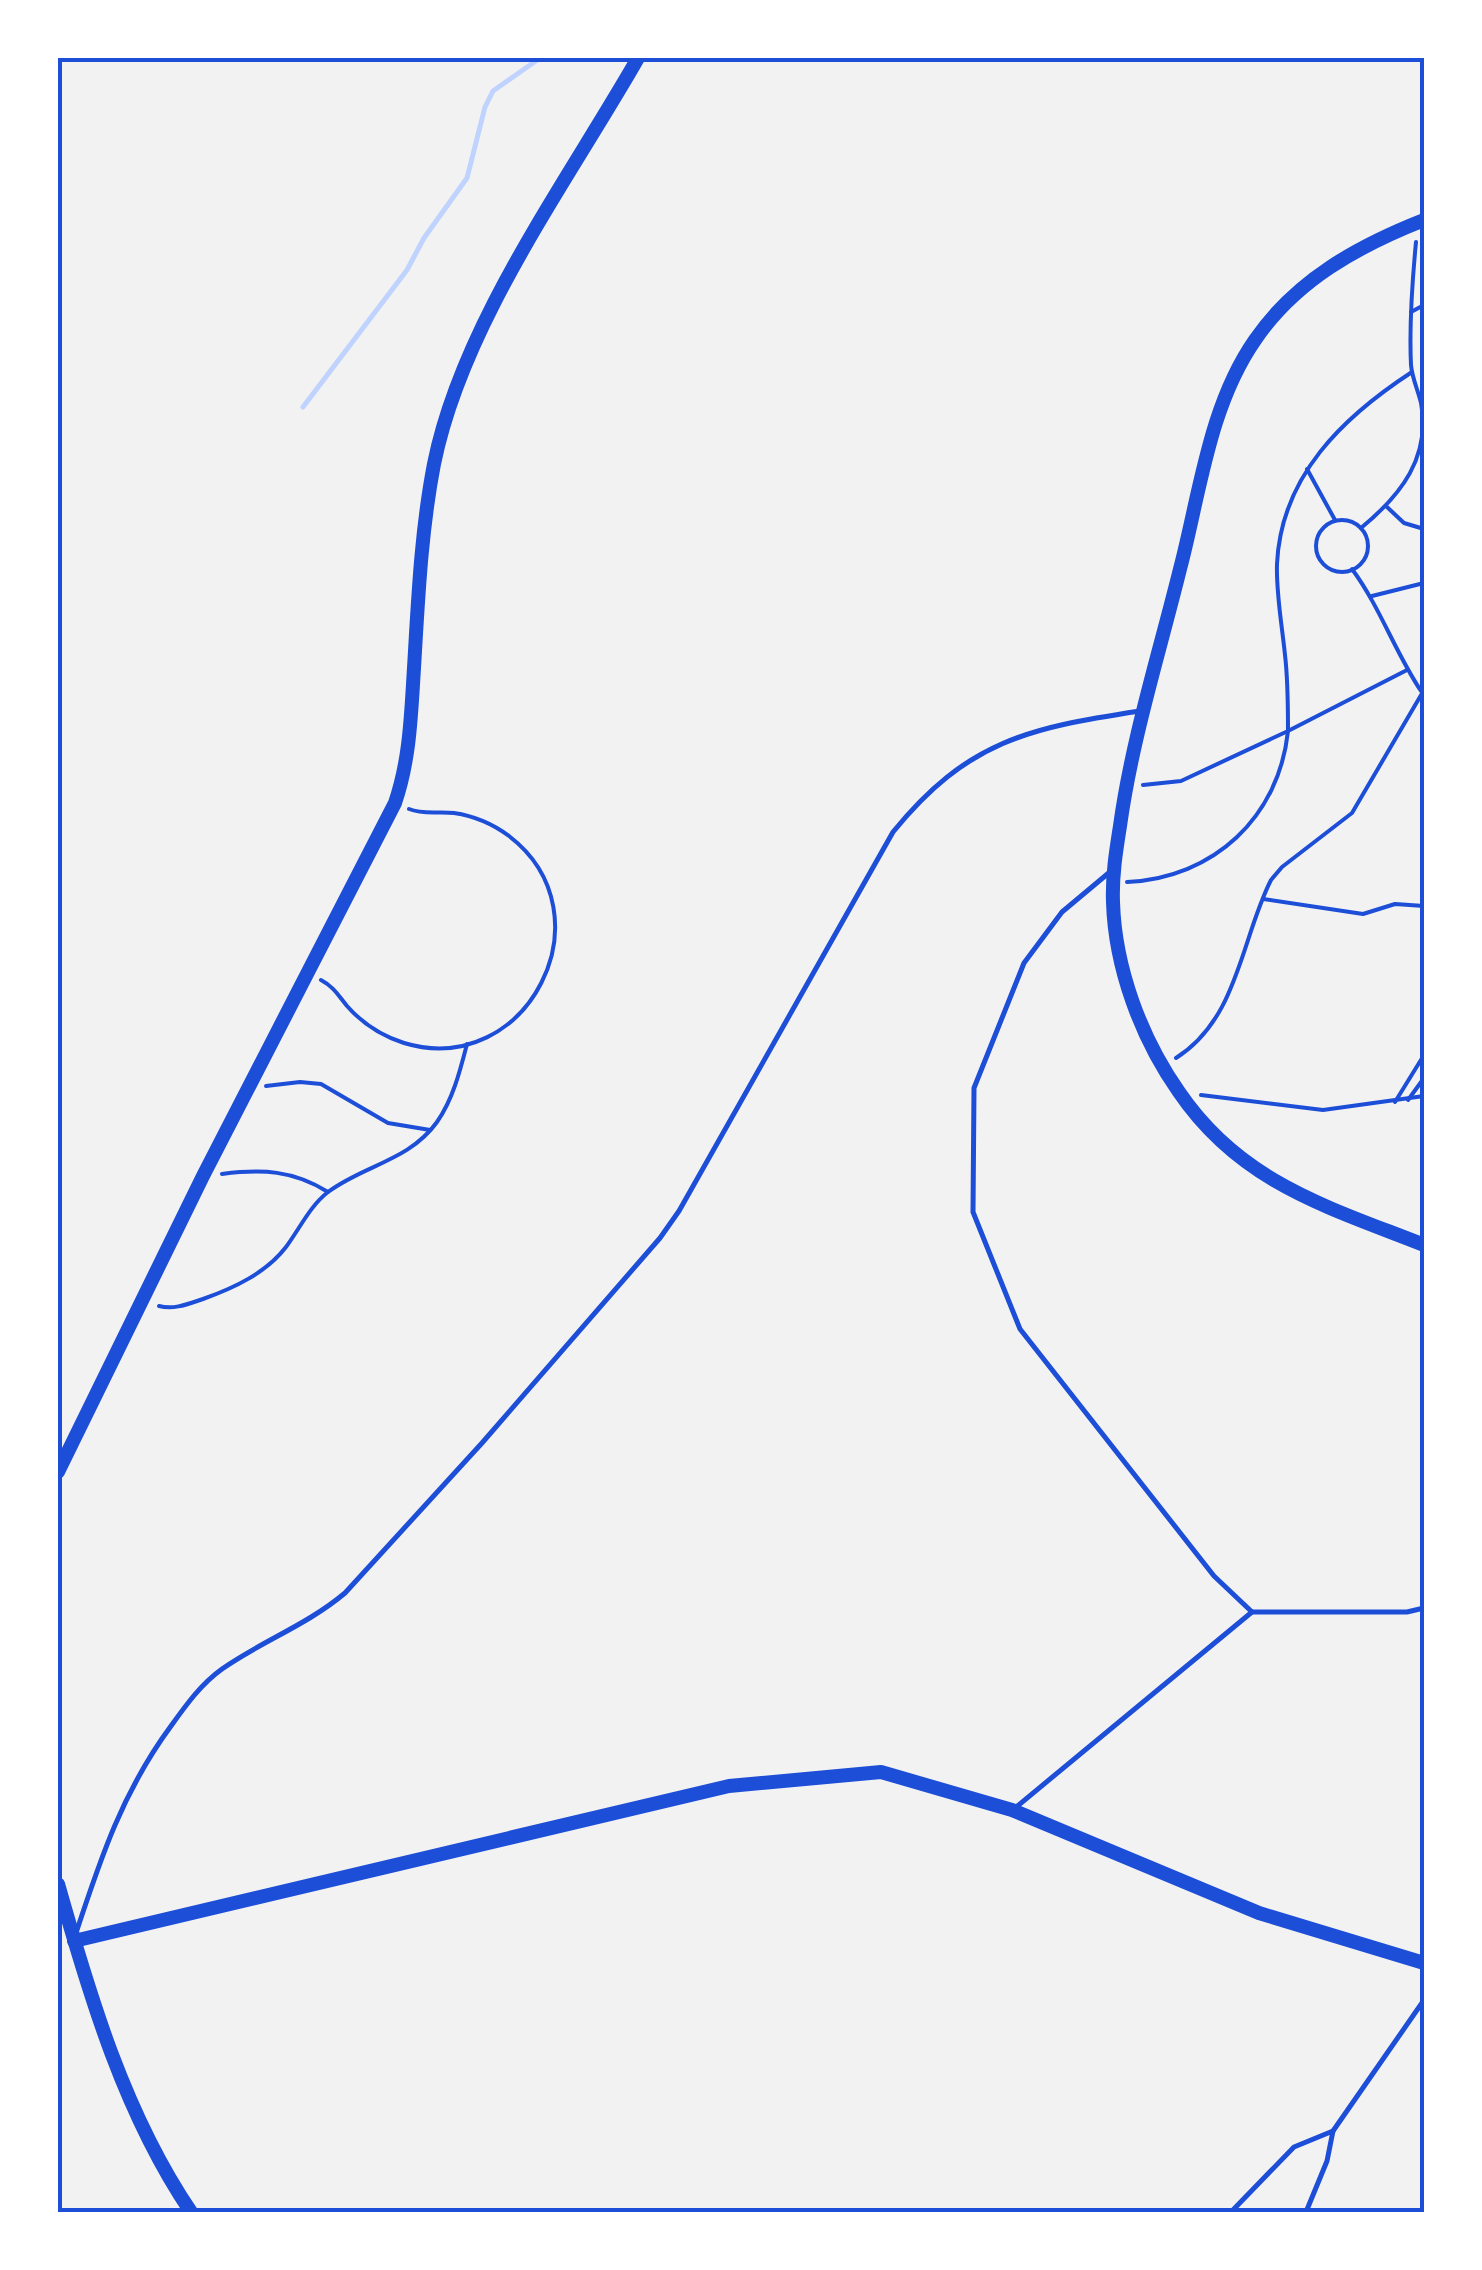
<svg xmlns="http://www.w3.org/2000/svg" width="1482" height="2270" font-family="Poppins,sans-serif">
<rect width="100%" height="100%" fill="#f2f2f2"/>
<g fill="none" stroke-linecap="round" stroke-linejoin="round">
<!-- stream -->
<path stroke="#bfd3fe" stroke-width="5" d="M303 407 407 270 424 238 467 178 485 107 493 91 540 58"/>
<!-- path -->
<g stroke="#1d4ed8" stroke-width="4">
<path d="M1411 312 1424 305"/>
<path d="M1307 469 1335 520"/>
<path d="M1387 507 1404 523 1424 529"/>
<circle cx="1342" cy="546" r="26"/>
<path d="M1361 528C1401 495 1431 457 1421 403 1418 390 1412 378 1411 365 1409 323 1412 284 1416 242"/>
<path d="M1352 569C1380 607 1395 652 1421 691"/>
<path d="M1372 596 1424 583"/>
<path d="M1143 785 1181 781 1288 731 1407 670"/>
<path d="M1127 882C1214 878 1279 817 1288 731 1288 706 1288 680 1285 655 1282 625 1276 594 1277 564 1281 476 1343 417 1412 372"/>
<path d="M1263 899 1363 914 1395 904 1424 906"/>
<path d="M321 980C334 987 338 995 347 1006 362 1023 382 1036 404 1043 527 1080 612 915 509 836 493 824 474 816 454 813 438 811 424 815 409 809"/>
<path d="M1176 1058C1238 1019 1241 939 1271 880L1282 867 1352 813 1424 690"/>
<path d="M266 1086 300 1082 321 1084 388 1123 430 1130"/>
<path d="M1201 1095 1323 1110 1424 1096"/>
<path d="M1408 1100 1424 1078"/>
<path d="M1395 1102 1424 1055"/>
<path d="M222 1174C262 1169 293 1170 328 1192"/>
<path d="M159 1306C174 1310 188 1304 203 1299 234 1288 266 1273 286 1247 300 1228 310 1206 328 1192 364 1165 409 1161 437 1122 453 1099 460 1071 467 1044"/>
</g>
<!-- service -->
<g stroke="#1d4ed8" stroke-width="5">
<path d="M1111 871 1062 912 1024 963 974 1088 973 1212 1020 1329 1214 1576 1252 1612H1407L1424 1608"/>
<path d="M1015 1808 1252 1612"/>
<path d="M76 1933C101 1857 123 1791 171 1726 186 1705 201 1684 222 1669 262 1641 307 1625 345 1593L482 1443 660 1238 679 1211 893 832C967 741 1028 728 1140 711"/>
<path d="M1231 2212 1294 2147 1333 2131"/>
<path d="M1306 2212 1327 2161 1333 2131 1424 2000"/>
</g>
<!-- tertiary -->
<g stroke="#1d4ed8" stroke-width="14">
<path d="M1424 220C1358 246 1296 280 1255 340 1209 406 1200 493 1180 569 1159 654 1132 739 1120 826 1116 851 1112 876 1113 902 1115 968 1141 1038 1179 1092 1241 1183 1328 1207 1424 1245"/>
<path d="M58 1472 203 1176 395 803C410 759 411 715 414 668 418 601 421 531 434 464 462 324 567 182 638 58"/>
<path d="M58 1884C90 1997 125 2115 191 2212"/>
<path d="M74 1941 729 1786 881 1772 1012 1810 1259 1913 1424 1963"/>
</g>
</g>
<!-- border -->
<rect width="1482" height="2270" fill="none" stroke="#ffffff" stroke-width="120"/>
<rect x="60" y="60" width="1362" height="2150" fill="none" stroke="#1d4ed8" stroke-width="4"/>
</svg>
